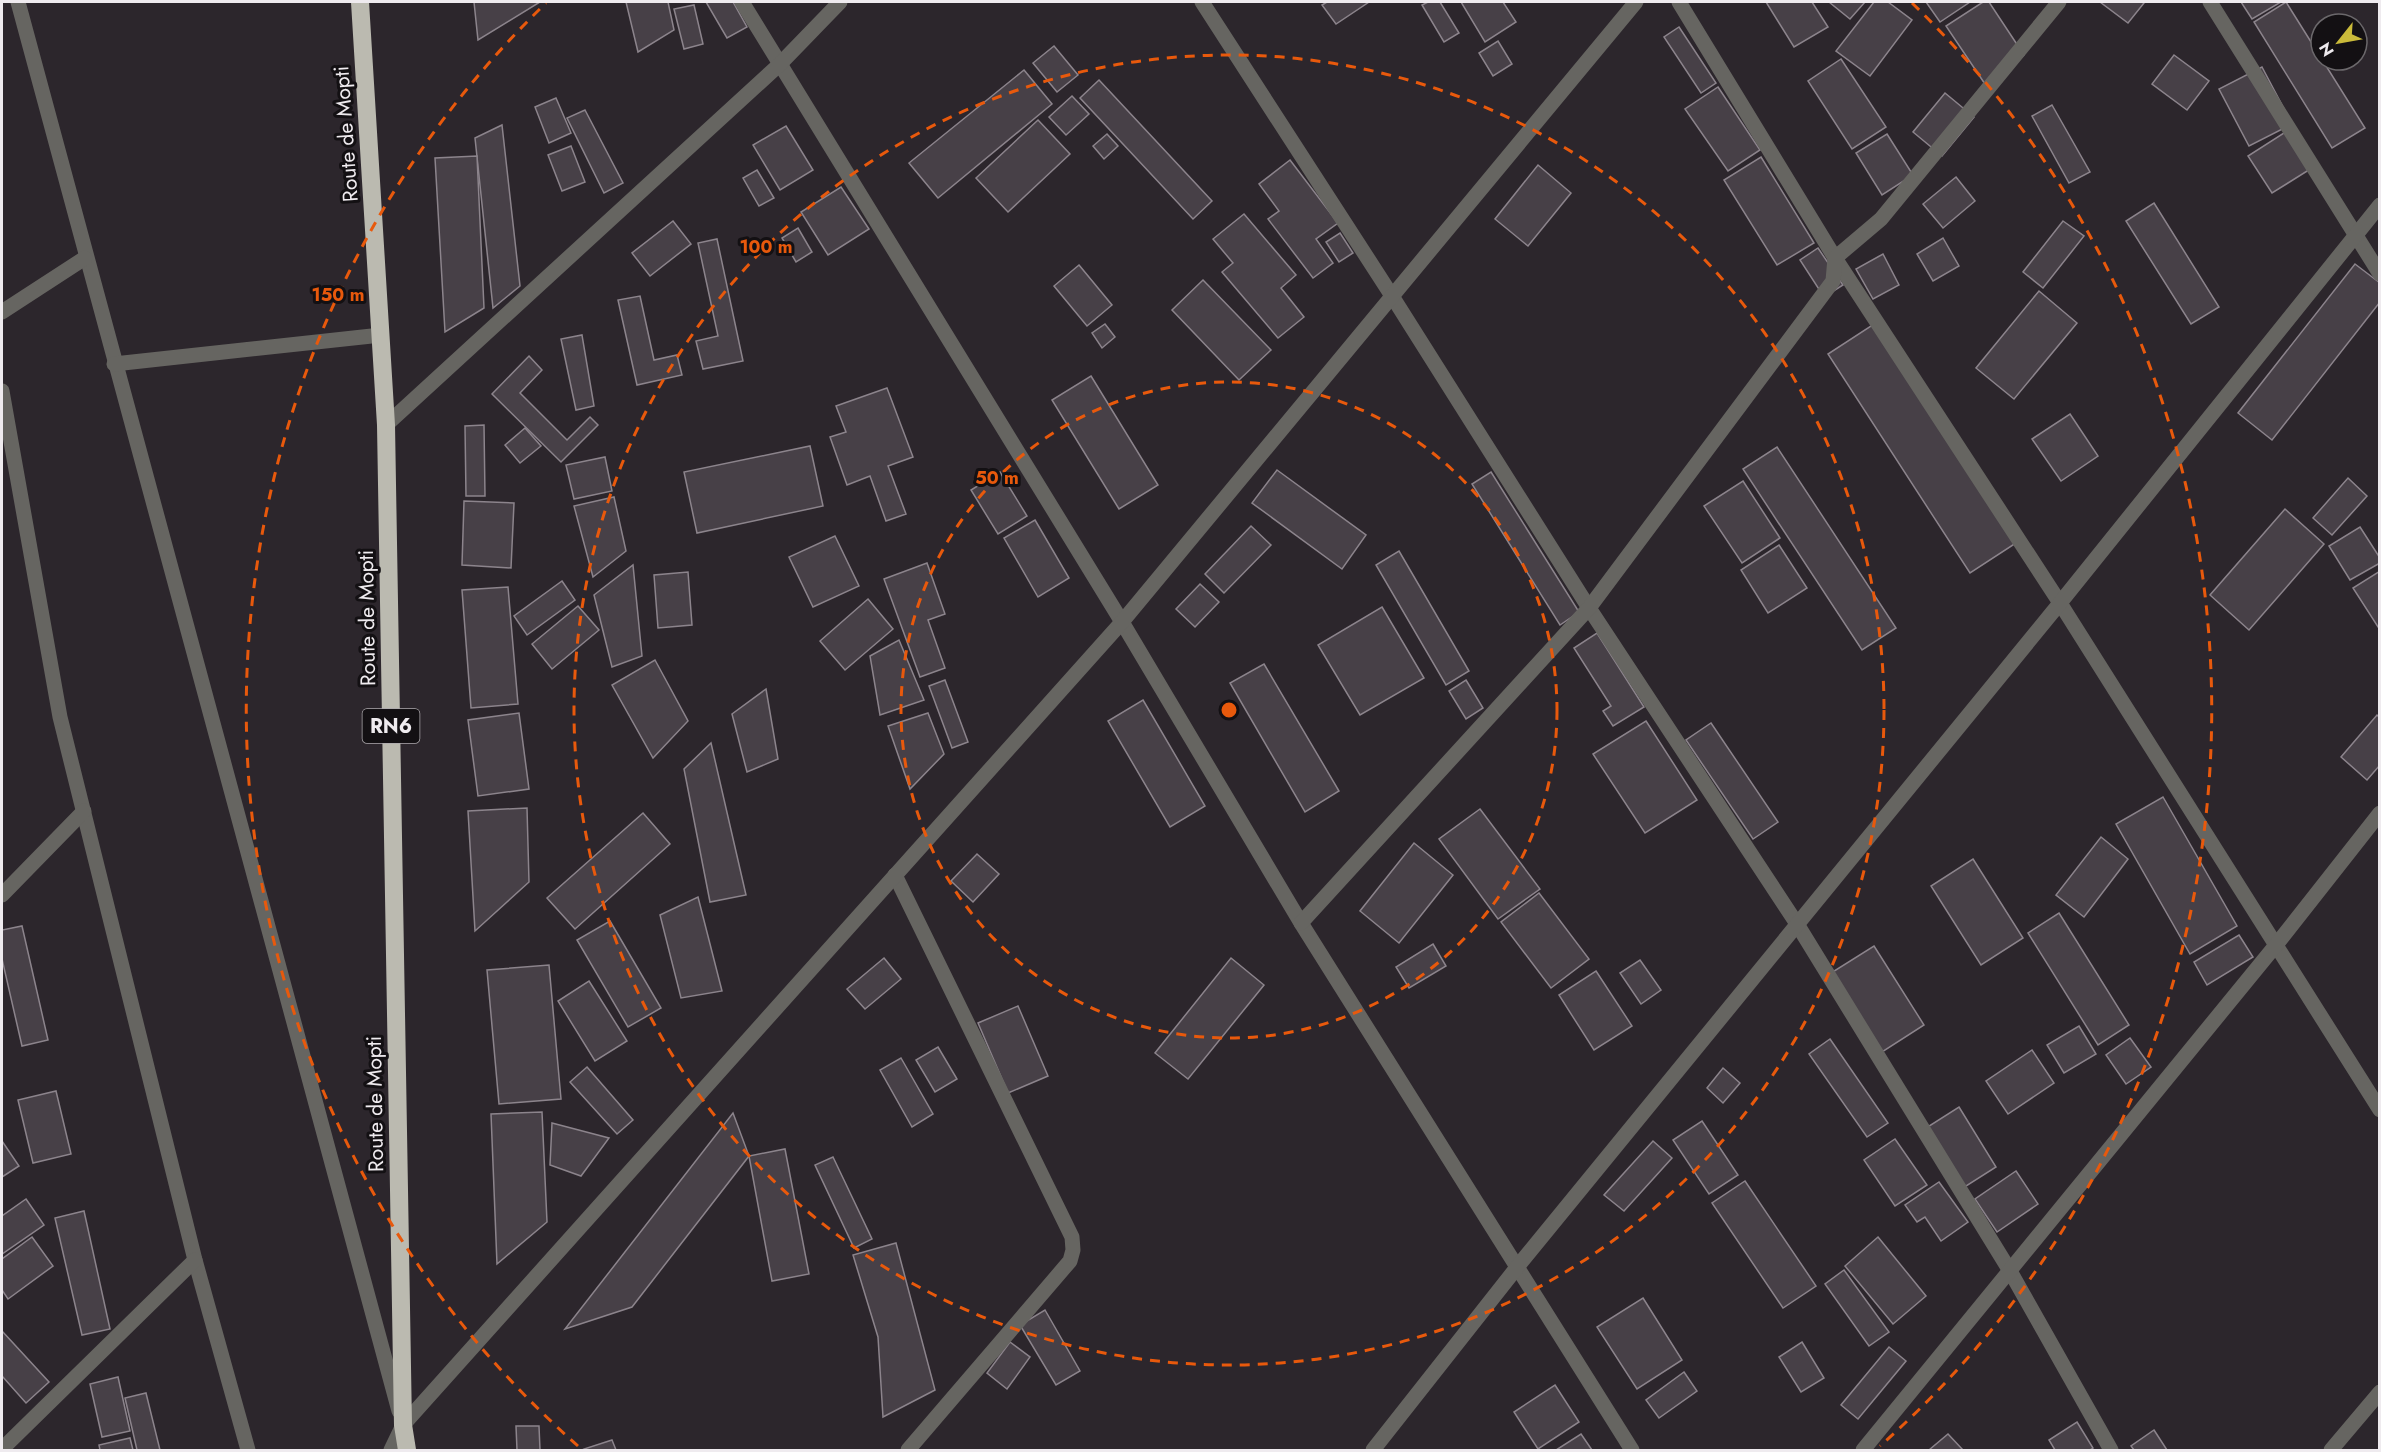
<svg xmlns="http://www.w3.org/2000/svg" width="2381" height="1452" font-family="Jost,sans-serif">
<rect width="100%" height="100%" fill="#2c262c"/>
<!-- building -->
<g fill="#474047" stroke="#8c848c" stroke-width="1.5">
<path d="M474 2H540L478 40Z"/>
<path d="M626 2H668L674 30 638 52Z"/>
<path d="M706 2H733L747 27 727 38Z"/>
<path d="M1327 2H1369L1336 24 1322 5Z"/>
<path d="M1428 2H1440L1459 33 1444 42 1422 5Z"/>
<path d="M1461 2H1503L1516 22 1485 42Z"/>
<path d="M1766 2H1812L1828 27 1794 47Z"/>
<path d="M1829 2H1865L1850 19Z"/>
<path d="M1874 2H1888L1912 20 1870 76 1836 51Z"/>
<path d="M1926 2H1970L1940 22Z"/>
<path d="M1983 2H1989L2024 55 1989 90 1946 26Z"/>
<path d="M2100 2H2142L2144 3 2128 23Z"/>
<path d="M2241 2H2281L2252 19Z"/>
<path d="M2286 2 2365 128 2332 148 2254 22Z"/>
<path d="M694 5 703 44 684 49 674 9Z"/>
<path d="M1679 27 1716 83 1701 93 1664 37Z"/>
<path d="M1498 41 1512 64 1493 76 1479 53Z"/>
<path d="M1054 46 1078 75 1057 92 1033 63Z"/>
<path d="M2174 55 2209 81 2187 110 2152 84Z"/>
<path d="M1841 59 1886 127 1852 149 1808 81Z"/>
<path d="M2262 67 2292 124 2249 146 2219 89Z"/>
<path d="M1024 70 1052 104 938 198 909 163Z"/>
<path d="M1099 80 1212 201 1193 219 1080 98Z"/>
<path d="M1718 87 1760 150 1728 171 1685 109Z"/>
<path d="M1945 93 1974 117 1942 156 1913 132Z"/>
<path d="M1072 96 1089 114 1066 135 1049 117Z"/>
<path d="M556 98 571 133 549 143 535 107Z"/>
<path d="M2052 105 2090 172 2069 183 2032 116Z"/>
<path d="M585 110 623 183 604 193 567 118Z"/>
<path d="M1038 120 1070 154 1008 212 976 178Z"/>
<path d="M502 125 520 286 493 308 475 138Z"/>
<path d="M786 126 813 170 780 190 753 145Z"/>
<path d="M2287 131 2312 168 2272 193 2248 156Z"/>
<path d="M1107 134 1118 146 1104 159 1093 146Z"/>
<path d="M1887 134 1913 175 1882 195 1856 153Z"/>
<path d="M571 146 585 182 562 191 548 155Z"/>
<path d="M477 156 484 308 445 332 435 158Z"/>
<path d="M1761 157 1814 243 1777 265 1724 180Z"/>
<path d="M1290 160 1338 223 1316 239 1333 263 1313 278 1268 219 1279 211 1259 184Z"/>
<path d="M1538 165 1571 193 1528 246 1495 219Z"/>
<path d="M757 170 774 198 759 206 743 178Z"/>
<path d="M1956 177 1975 201 1943 228 1923 204Z"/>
<path d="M841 187 869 229 828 255 801 212Z"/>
<path d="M2154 203 2219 307 2191 324 2126 221Z"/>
<path d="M1244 214 1296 275 1281 288 1304 317 1278 338 1222 272 1233 263 1213 239Z"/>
<path d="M673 221 691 244 650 276 632 253Z"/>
<path d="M2063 221 2084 236 2043 288 2023 272Z"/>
<path d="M798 228 812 252 796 262 782 238Z"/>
<path d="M1340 233 1353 253 1339 262 1326 242Z"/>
<path d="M1943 238 1959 266 1933 281 1917 254Z"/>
<path d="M717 239 743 361 703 369 696 341 718 336 698 243Z"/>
<path d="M1818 248 1843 285 1824 297 1800 260Z"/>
<path d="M1883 254 1899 285 1873 299 1856 269Z"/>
<path d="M2355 264 2380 283V302L2272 440 2238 413Z"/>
<path d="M1079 265 1112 305 1087 326 1054 286Z"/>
<path d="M1203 280 1271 350 1239 380 1172 310Z"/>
<path d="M2039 291 2077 323 2014 399 1976 368Z"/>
<path d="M640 296 654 360 677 355 682 375 637 385 618 300Z"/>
<path d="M1105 324 1115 337 1102 348 1092 333Z"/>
<path d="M1874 324 2016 543 1970 573 1828 354Z"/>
<path d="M582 335 594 406 576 410 561 339Z"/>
<path d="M529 356 542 370 520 393 567 440 590 417 598 425 561 462 492 394Z"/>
<path d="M1091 376 1158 485 1119 509 1052 400Z"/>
<path d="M887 388 913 457 888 466 906 514 886 521 870 476 847 485 830 437 846 432 836 406Z"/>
<path d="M2070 414 2098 456 2061 481 2032 439Z"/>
<path d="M484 425 485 496H466L465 426Z"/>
<path d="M525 428 541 446 520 463 505 445Z"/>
<path d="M810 446 823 506 697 533 684 472Z"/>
<path d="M1777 447 1896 628 1862 650 1743 469Z"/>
<path d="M605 457 612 491 574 499 566 465Z"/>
<path d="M1277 470 1366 535 1342 569 1252 503Z"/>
<path d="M1000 472 1027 516 998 534 971 490Z"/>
<path d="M1491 472 1579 612 1560 625 1472 484Z"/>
<path d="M2348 478 2367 496 2332 535 2313 518Z"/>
<path d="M1743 481 1780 538 1742 563 1704 506Z"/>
<path d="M614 497 626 551 593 577 574 506Z"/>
<path d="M464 501 514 503 511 568 462 565Z"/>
<path d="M2285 509 2324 544 2249 630 2210 595Z"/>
<path d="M1035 520 1069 578 1038 597 1004 538Z"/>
<path d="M1251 526 1271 545 1224 593 1205 574Z"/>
<path d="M2360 527 2380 558V563L2350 580 2329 546Z"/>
<path d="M835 536 859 586 813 607 789 557Z"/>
<path d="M1779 545 1807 588 1768 613 1741 570Z"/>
<path d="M1399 551 1469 671 1446 685 1376 565Z"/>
<path d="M927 563 945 614 928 620 945 668 920 677 884 579Z"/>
<path d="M633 565 642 656 612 667 594 595Z"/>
<path d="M2380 571V630L2353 588Z"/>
<path d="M688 572 692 625 658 628 654 575Z"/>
<path d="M562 581 575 600 527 635 514 616Z"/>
<path d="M1200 584 1219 602 1195 627 1176 609Z"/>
<path d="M508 587 518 704 471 708 462 590Z"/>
<path d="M868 599 893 629 845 670 820 641Z"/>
<path d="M578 606 599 630 552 669 532 644Z"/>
<path d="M1382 607 1424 678 1360 715 1318 645Z"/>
<path d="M1597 633 1644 707 1613 726 1603 711 1611 706 1574 648Z"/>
<path d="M899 640 924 700 880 715 870 656Z"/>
<path d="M655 660 688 721 653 758 612 685Z"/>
<path d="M1264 664 1339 791 1305 812 1230 683Z"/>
<path d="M945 680 968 742 952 748 929 686Z"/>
<path d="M1466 680 1483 708 1466 719 1449 691Z"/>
<path d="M766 689 778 759 747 772 732 714Z"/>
<path d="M1143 700 1205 806 1170 827 1108 721Z"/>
<path d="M519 713 529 789 478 796 468 720Z"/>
<path d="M928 713 944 754 910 789 888 726Z"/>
<path d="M2377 715 2380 718V765L2367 780 2341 757Z"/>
<path d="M1646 721 1697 800 1645 833 1593 754Z"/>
<path d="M1711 723 1778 822 1753 839 1686 740Z"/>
<path d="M711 743 746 895 710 902 684 769Z"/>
<path d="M2163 797 2237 926 2190 954 2116 824Z"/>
<path d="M527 808 529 882 475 931 468 811Z"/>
<path d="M1480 809 1540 889 1498 919 1439 839Z"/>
<path d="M643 813 670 844 575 929 547 898Z"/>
<path d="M2101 837 2128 859 2084 917 2056 895Z"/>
<path d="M1414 843 1453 875 1399 943 1360 911Z"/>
<path d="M977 854 999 874 973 902 951 881Z"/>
<path d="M1973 859 2023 938 1981 965 1931 886Z"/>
<path d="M1539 893 1589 959 1551 988 1501 922Z"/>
<path d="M698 897 722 991 681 998 660 915Z"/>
<path d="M2059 913 2129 1025 2098 1045 2028 933Z"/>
<path d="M610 921 661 1008 628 1027 577 940Z"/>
<path d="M22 926 48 1040 22 1046 2 959V930Z"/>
<path d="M2239 935 2253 957 2207 985 2194 962Z"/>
<path d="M1433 944 1446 966 1409 988 1396 967Z"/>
<path d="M1874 946 1924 1025 1882 1052 1831 973Z"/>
<path d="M884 958 901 979 865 1009 847 989Z"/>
<path d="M1231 958 1264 985 1188 1079 1155 1053Z"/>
<path d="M1640 960 1661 990 1641 1004 1620 973Z"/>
<path d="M549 965 561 1099 499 1104 487 970Z"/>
<path d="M1596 971 1632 1026 1594 1050 1559 995Z"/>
<path d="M589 981 627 1041 595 1061 558 1001Z"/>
<path d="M1018 1006 1048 1076 1008 1093 978 1023Z"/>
<path d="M2079 1026 2096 1054 2064 1073 2047 1045Z"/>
<path d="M2130 1038 2151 1067 2126 1084 2106 1055Z"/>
<path d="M1830 1039 1888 1123 1867 1137 1809 1054Z"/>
<path d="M938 1047 957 1079 935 1092 916 1060Z"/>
<path d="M2032 1050 2054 1083 2008 1114 1986 1081Z"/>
<path d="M901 1058 933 1114 912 1127 880 1070Z"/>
<path d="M587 1067 633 1120 617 1134 570 1082Z"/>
<path d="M1723 1068 1740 1083 1723 1103 1707 1088Z"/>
<path d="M56 1091 71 1154 33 1163 18 1100Z"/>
<path d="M1959 1107 1996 1167 1963 1188 1926 1128Z"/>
<path d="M542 1112 547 1222 497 1264 491 1114Z"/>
<path d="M733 1113 749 1156 632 1307 565 1329Z"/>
<path d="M1702 1121 1738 1175 1709 1194 1673 1140Z"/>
<path d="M552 1123 609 1138 581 1176 550 1165Z"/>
<path d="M1895 1139 1927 1185 1895 1206 1864 1160Z"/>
<path d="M2 1141 19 1166 2 1177Z"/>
<path d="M1653 1141 1672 1158 1624 1211 1604 1195Z"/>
<path d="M785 1149 809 1274 772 1281 749 1156Z"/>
<path d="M833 1157 872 1239 854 1248 815 1165Z"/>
<path d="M2016 1171 2038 1204 1997 1232 1975 1199Z"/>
<path d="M1745 1181 1816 1286 1783 1308 1712 1203Z"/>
<path d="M1939 1182 1968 1222 1941 1241 1925 1217 1917 1222 1905 1205Z"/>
<path d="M26 1199 44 1225 2 1254V1216Z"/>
<path d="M84 1211 110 1329 82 1335 55 1218Z"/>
<path d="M32 1237 53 1266 8 1299 2 1290V1259Z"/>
<path d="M1878 1237 1926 1296 1893 1324 1845 1266Z"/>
<path d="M896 1243 935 1390 883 1417 878 1337 853 1255Z"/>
<path d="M1844 1270 1889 1332 1869 1346 1825 1284Z"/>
<path d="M1643 1298 1682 1360 1637 1389 1597 1327Z"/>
<path d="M1045 1310 1080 1371 1056 1385 1020 1325Z"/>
<path d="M2 1331 49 1382 26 1403 2 1376Z"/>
<path d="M1010 1342 1030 1357 1007 1389 987 1373Z"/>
<path d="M1802 1342 1824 1378 1801 1392 1779 1357Z"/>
<path d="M1889 1347 1906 1361 1858 1419 1841 1405Z"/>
<path d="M1684 1372 1697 1391 1659 1418 1646 1400Z"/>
<path d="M118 1377 130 1431 102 1437 90 1384Z"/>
<path d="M1555 1385 1579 1422 1538 1449 1514 1412Z"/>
<path d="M146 1393 160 1450H137L125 1398Z"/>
<path d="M2077 1422 2093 1448 2090 1450H2055L2049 1440Z"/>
<path d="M516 1426H539L540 1450H517Z"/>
<path d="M2154 1430 2167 1450H2134L2131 1446Z"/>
<path d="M1581 1434 1592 1450H1556Z"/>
<path d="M1948 1434 1963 1450H1929Z"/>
<path d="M130 1438 133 1450H100L99 1445Z"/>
<path d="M612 1440 616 1450H585L584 1449Z"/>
</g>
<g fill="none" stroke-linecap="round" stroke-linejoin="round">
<!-- minor -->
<g stroke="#666561" stroke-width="15">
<path d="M18 2 399 1411"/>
<path d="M742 2 1122 622 1301 923 1632 1450"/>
<path d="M1202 2 1392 296 1589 608 1797 924 2010 1271 2111 1450"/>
<path d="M1679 2 1835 258 2060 603 2380 1110"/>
<path d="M2210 2 2380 274"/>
<path d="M2 312 85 258"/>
<path d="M114 364 381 335"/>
<path d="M2 391 60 717 195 1260 248 1450"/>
<path d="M386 425 780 64 840 2"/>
<path d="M895 875 1072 1237 1073 1250 1070 1261 908 1450"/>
<path d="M2 895 84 811"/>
<path d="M1301 923 1589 608 1833 281 1835 258 1881 219 2059 2"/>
<path d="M2 1449 195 1260"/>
<path d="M391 1450 403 1425 1122 622 1636 2"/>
<path d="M1373 1450 1518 1266 2060 603 2380 205"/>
<path d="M1863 1450 2276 945 2380 813"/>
<path d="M2331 1450 2380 1392"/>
</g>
<!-- highway -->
<path stroke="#bbbab0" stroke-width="18" d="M360 2 386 425 403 1425 407 1450"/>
</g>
<!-- distance rings -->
<g fill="none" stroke="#e8590c" stroke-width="3" stroke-dasharray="10 8">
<circle cx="1229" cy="710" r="328"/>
<circle cx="1229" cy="710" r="655"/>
<path d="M578 1446A983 983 0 0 1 546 3M1912 3A983 983 0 0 1 1880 1446"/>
</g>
<g text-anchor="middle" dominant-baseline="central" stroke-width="6" stroke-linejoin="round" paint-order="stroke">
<!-- shield labels -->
<rect fill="#131013" stroke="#ada9ad" stroke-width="1.5" x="362.5" y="709" width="57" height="34" rx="4.5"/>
<g font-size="20" font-weight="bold" fill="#efebef">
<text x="391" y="726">RN6</text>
</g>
<!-- street labels -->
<g font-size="21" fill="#efebef" stroke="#131013">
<text transform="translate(346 134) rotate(-94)">Route de Mopti</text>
<text transform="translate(367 618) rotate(-91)">Route de Mopti</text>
<text transform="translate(375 1104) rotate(-91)">Route de Mopti</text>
</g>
</g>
<circle cx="1229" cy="710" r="9" fill="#e8590c" stroke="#131013" stroke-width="3"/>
<g font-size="18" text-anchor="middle" font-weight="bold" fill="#e8590c" stroke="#131013" stroke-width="6" stroke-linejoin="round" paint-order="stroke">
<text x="766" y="253">100 m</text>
<text x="338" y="301">150 m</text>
<text x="997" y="484">50 m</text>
</g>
<!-- border -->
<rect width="2381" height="1452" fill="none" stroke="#efebef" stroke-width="6"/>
<!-- north arrow -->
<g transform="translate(2339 42) rotate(239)"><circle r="28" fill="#131013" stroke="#6b686b" stroke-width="1.5"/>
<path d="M0-4.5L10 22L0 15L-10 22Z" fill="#caba3a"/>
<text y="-9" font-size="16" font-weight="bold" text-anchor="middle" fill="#efebef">N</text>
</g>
</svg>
